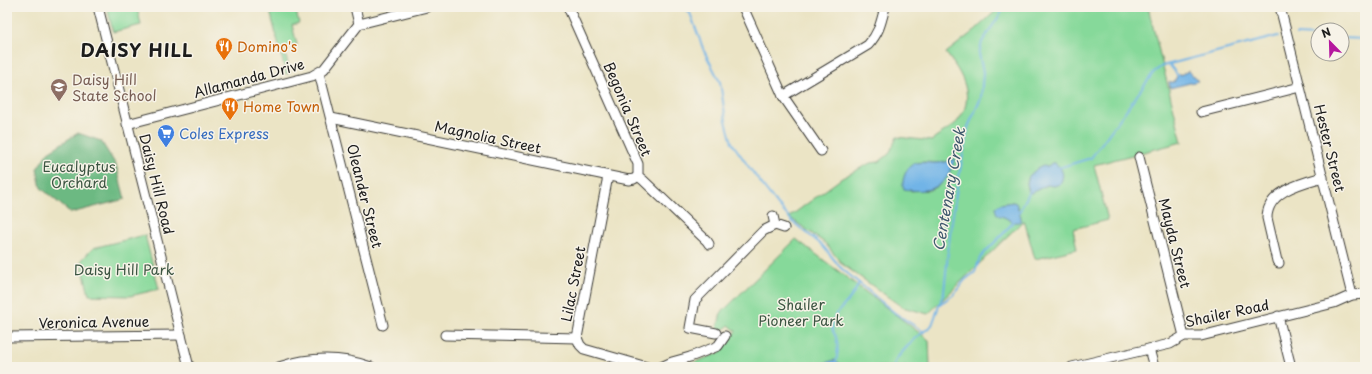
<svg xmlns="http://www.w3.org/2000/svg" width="1372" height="374" font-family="'Playpen Sans',sans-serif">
<rect width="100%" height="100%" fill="#f7f3e8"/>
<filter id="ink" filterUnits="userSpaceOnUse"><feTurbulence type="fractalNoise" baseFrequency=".025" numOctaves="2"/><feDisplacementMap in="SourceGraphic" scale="8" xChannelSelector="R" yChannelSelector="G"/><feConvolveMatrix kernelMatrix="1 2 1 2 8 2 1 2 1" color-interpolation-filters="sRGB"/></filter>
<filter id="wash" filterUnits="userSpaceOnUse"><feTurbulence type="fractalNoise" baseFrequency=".012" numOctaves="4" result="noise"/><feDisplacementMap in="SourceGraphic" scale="16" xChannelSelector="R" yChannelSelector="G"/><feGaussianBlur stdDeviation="0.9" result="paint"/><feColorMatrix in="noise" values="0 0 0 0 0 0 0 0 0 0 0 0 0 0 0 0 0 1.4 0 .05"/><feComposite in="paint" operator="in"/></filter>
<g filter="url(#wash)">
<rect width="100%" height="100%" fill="#ebe4c5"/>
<!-- green -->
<g fill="#86d99a" stroke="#517a5b" fill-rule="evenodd">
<path d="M107 7H137L141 25 113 32Z"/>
<path d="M269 7H295L299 23 292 25 297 45 284 48 290 73 286 74Z"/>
<path d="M1000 7H1148L1182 142 1094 165 1108 220 1073 229 1077 249 1035 259 1024 220 928 314 902 307 842 264 825 243 789 217 842 178 870 163 879 162 889 154 897 137 932 141 934 138C941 133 951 128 957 122 977 97 962 74 946 53L974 31ZM955 158C951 170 944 186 930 190 924 191 917 190 911 191L903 181C914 147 934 172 955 158ZM1052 163H1055L1061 169 1054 186 1048 185 1029 193 1027 183 1029 176 1042 166H1048ZM1013 202 1016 204 1018 210V222L1001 216 1000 204Z"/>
<path d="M145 235 159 289 130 296 89 295 81 261 93 248Z"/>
<path d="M796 239 929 340 930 367H682L719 353 736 331 729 325 724 330 717 329 721 313Z"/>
</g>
<!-- forest -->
<path fill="#6cb982" stroke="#446a4f" d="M78 133 101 141 116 165 125 199 71 213 41 188 37 169 48 152Z"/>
<!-- water -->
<g fill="#71b4e7" stroke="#466882">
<path d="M1189 71 1198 81 1170 88 1169 82H1174L1177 76Z"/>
<path d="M955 158C955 162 952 165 951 169 944 190 923 193 904 189 902 184 903 179 905 174 911 159 922 163 934 163 942 163 949 162 955 158Z"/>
<path d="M1052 163H1055C1063 169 1065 175 1060 184L1054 186 1047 185 1031 193H1029L1027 183 1029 176 1040 166H1048Z"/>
<path d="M1013 202 1016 203 1021 217V221C1015 224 1011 221 1006 218 1003 216 999 217 997 214 996 213 996 210 995 208L1000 204Z"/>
<path d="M834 360 838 362 843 367H821L825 363Z"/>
</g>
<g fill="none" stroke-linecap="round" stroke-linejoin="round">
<!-- stream -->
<g stroke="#71b4e7" stroke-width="2">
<path d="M684 7 690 13 704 51 720 82 726 121 732 143 751 170 777 204 793 222 822 245 841 268 895 313 924 332"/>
<path d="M1296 35 1318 36"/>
<path d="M1342 38 1365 39"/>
<path d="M1169 64 1178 76H1179"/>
<path d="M1058 168 1091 158 1154 72 1162 66 1278 36"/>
<path d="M1018 214 1030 191"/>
<path d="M940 304 953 295 965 280 975 272 980 258 990 247 1002 235 1015 220"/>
<path d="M834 367C838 358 839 346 836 337 834 333 831 329 832 325 833 315 841 309 847 302 852 296 856 290 859 283"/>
<path d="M893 367 897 358 913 340 932 325 944 292 950 234 957 187 968 127 981 98 983 72 979 54 982 42 1005 7"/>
</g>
</g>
</g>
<g filter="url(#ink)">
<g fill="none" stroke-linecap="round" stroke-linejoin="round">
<defs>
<g id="minor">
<path d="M98 7 189 367"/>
<path d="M355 7 359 24"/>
<path d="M568 7 638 164V176L643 180 707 241 709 244"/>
<path d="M743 7 783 96 821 151"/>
<path d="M1280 7 1352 295"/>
<path d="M319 73 383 325"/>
<path d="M783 96 868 45C879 33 881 23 885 7"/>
<path d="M1201 112 1300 87"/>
<path d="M331 118 629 180 634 179 638 176"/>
<path d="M127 124 312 76 324 69 359 24 427 7"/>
<path d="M1139 157 1184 336"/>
<path d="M773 216 775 225 784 228"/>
<path d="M1279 263 1277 261 1267 218C1267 191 1302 183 1323 177"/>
<path d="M1278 316 1291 367"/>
<path d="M716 333 690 328 695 300 763 231 775 225"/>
<path d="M445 335 577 338"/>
<path d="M7 337 181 335"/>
<path d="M577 338 608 176"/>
<path d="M577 338 580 345 584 349 647 367"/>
<path d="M1149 349 1154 367"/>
<path d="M279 367C309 357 340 356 371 367"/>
<path d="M303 367 327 365 347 367"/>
<path d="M661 367 672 362 690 357 718 346 725 336"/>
<path d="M1072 367 1170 344 1184 336H1201L1334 303 1352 295 1365 294"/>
</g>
</defs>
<!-- minor casing -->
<use href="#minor" stroke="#3b3a35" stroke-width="11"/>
<!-- minor -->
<use href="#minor" stroke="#fff" stroke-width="9"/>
</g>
</g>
<!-- icons -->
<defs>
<symbol id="restaurant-pin" viewBox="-11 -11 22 30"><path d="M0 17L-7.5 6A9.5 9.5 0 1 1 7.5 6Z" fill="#e8710a" stroke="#f7f3e8"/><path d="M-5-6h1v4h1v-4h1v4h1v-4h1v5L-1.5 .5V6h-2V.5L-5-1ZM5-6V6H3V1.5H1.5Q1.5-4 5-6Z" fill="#fff"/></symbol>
<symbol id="school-pin" viewBox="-11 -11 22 30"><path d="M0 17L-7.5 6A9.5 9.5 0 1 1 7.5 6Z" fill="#8d6e63" stroke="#f7f3e8"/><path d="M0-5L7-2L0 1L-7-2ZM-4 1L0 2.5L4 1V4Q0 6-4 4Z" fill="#fff"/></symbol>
<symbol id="supermarket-pin" viewBox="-11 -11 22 30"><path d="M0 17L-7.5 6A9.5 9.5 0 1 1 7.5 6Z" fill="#3f7fe0" stroke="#f7f3e8"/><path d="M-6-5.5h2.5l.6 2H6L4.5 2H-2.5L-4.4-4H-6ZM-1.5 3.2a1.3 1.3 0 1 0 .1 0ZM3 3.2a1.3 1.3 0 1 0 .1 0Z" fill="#fff"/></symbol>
</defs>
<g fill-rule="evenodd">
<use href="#restaurant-pin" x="214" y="36" width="20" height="27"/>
<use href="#school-pin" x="49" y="77" width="20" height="27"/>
<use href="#restaurant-pin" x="220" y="96" width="20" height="27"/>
<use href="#supermarket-pin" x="156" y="123" width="20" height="27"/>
</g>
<g text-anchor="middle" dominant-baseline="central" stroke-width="3" stroke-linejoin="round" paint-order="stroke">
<!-- food labels -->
<g font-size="14" fill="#c56008" stroke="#f7f3e8" text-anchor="start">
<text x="237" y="46">Domino's</text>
<text x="243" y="106">Home Town</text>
</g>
<!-- street labels -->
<g font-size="14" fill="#1c1c1c" stroke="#f7f3e8">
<text transform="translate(249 78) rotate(-15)">Allamanda Drive</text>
<text transform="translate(628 109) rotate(67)">Begonia Street</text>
<text transform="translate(488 137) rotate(12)">Magnolia Street</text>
<text transform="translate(1330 148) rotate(76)">Hester Street</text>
<text transform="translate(157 184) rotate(76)">Daisy Hill Road</text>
<text transform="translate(365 196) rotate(76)">Oleander Street</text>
<text transform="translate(1175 243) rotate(76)">Mayda Street</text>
<text transform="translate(573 284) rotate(-79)">Lilac Street</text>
<text transform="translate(1227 313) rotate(-12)">Shailer Road</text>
<text transform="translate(94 322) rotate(-1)">Veronica Avenue</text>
</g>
<!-- education labels -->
<g font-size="14" fill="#785e54" stroke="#f7f3e8" text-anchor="start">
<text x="72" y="79">Daisy Hill<tspan x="72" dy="16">State School</tspan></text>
</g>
<!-- shop labels -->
<g font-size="14" fill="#366cbe" stroke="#f7f3e8" text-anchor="start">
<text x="179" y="133">Coles Express</text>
</g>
<!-- park labels -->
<g font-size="14" fill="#3c5542" stroke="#f7f3e8">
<text x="79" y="166">Eucalyptus<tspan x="79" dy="16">Orchard</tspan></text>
<text x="124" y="269">Daisy Hill Park</text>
<text x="801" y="304">Shailer<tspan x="801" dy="16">Pioneer Park</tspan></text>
</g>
<!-- water labels -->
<g font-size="15" font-style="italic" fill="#3e596d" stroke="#f7f3e8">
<text transform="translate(948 189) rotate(-80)">Centenary Creek</text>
</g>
<!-- district labels -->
<g font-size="18" font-weight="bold" letter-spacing="1" fill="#1c1c1c" stroke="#f7f3e8">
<text x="137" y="49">DAISY HILL</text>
</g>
</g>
<!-- margin -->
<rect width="1372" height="374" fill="none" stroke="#f7f3e8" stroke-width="24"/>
<!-- north arrow -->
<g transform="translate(1330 42) rotate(337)"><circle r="19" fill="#f7f3e8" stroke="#9f9d96"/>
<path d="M0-3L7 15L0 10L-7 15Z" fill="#b5179e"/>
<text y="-6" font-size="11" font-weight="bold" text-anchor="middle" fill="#1c1c1c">N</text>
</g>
</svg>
